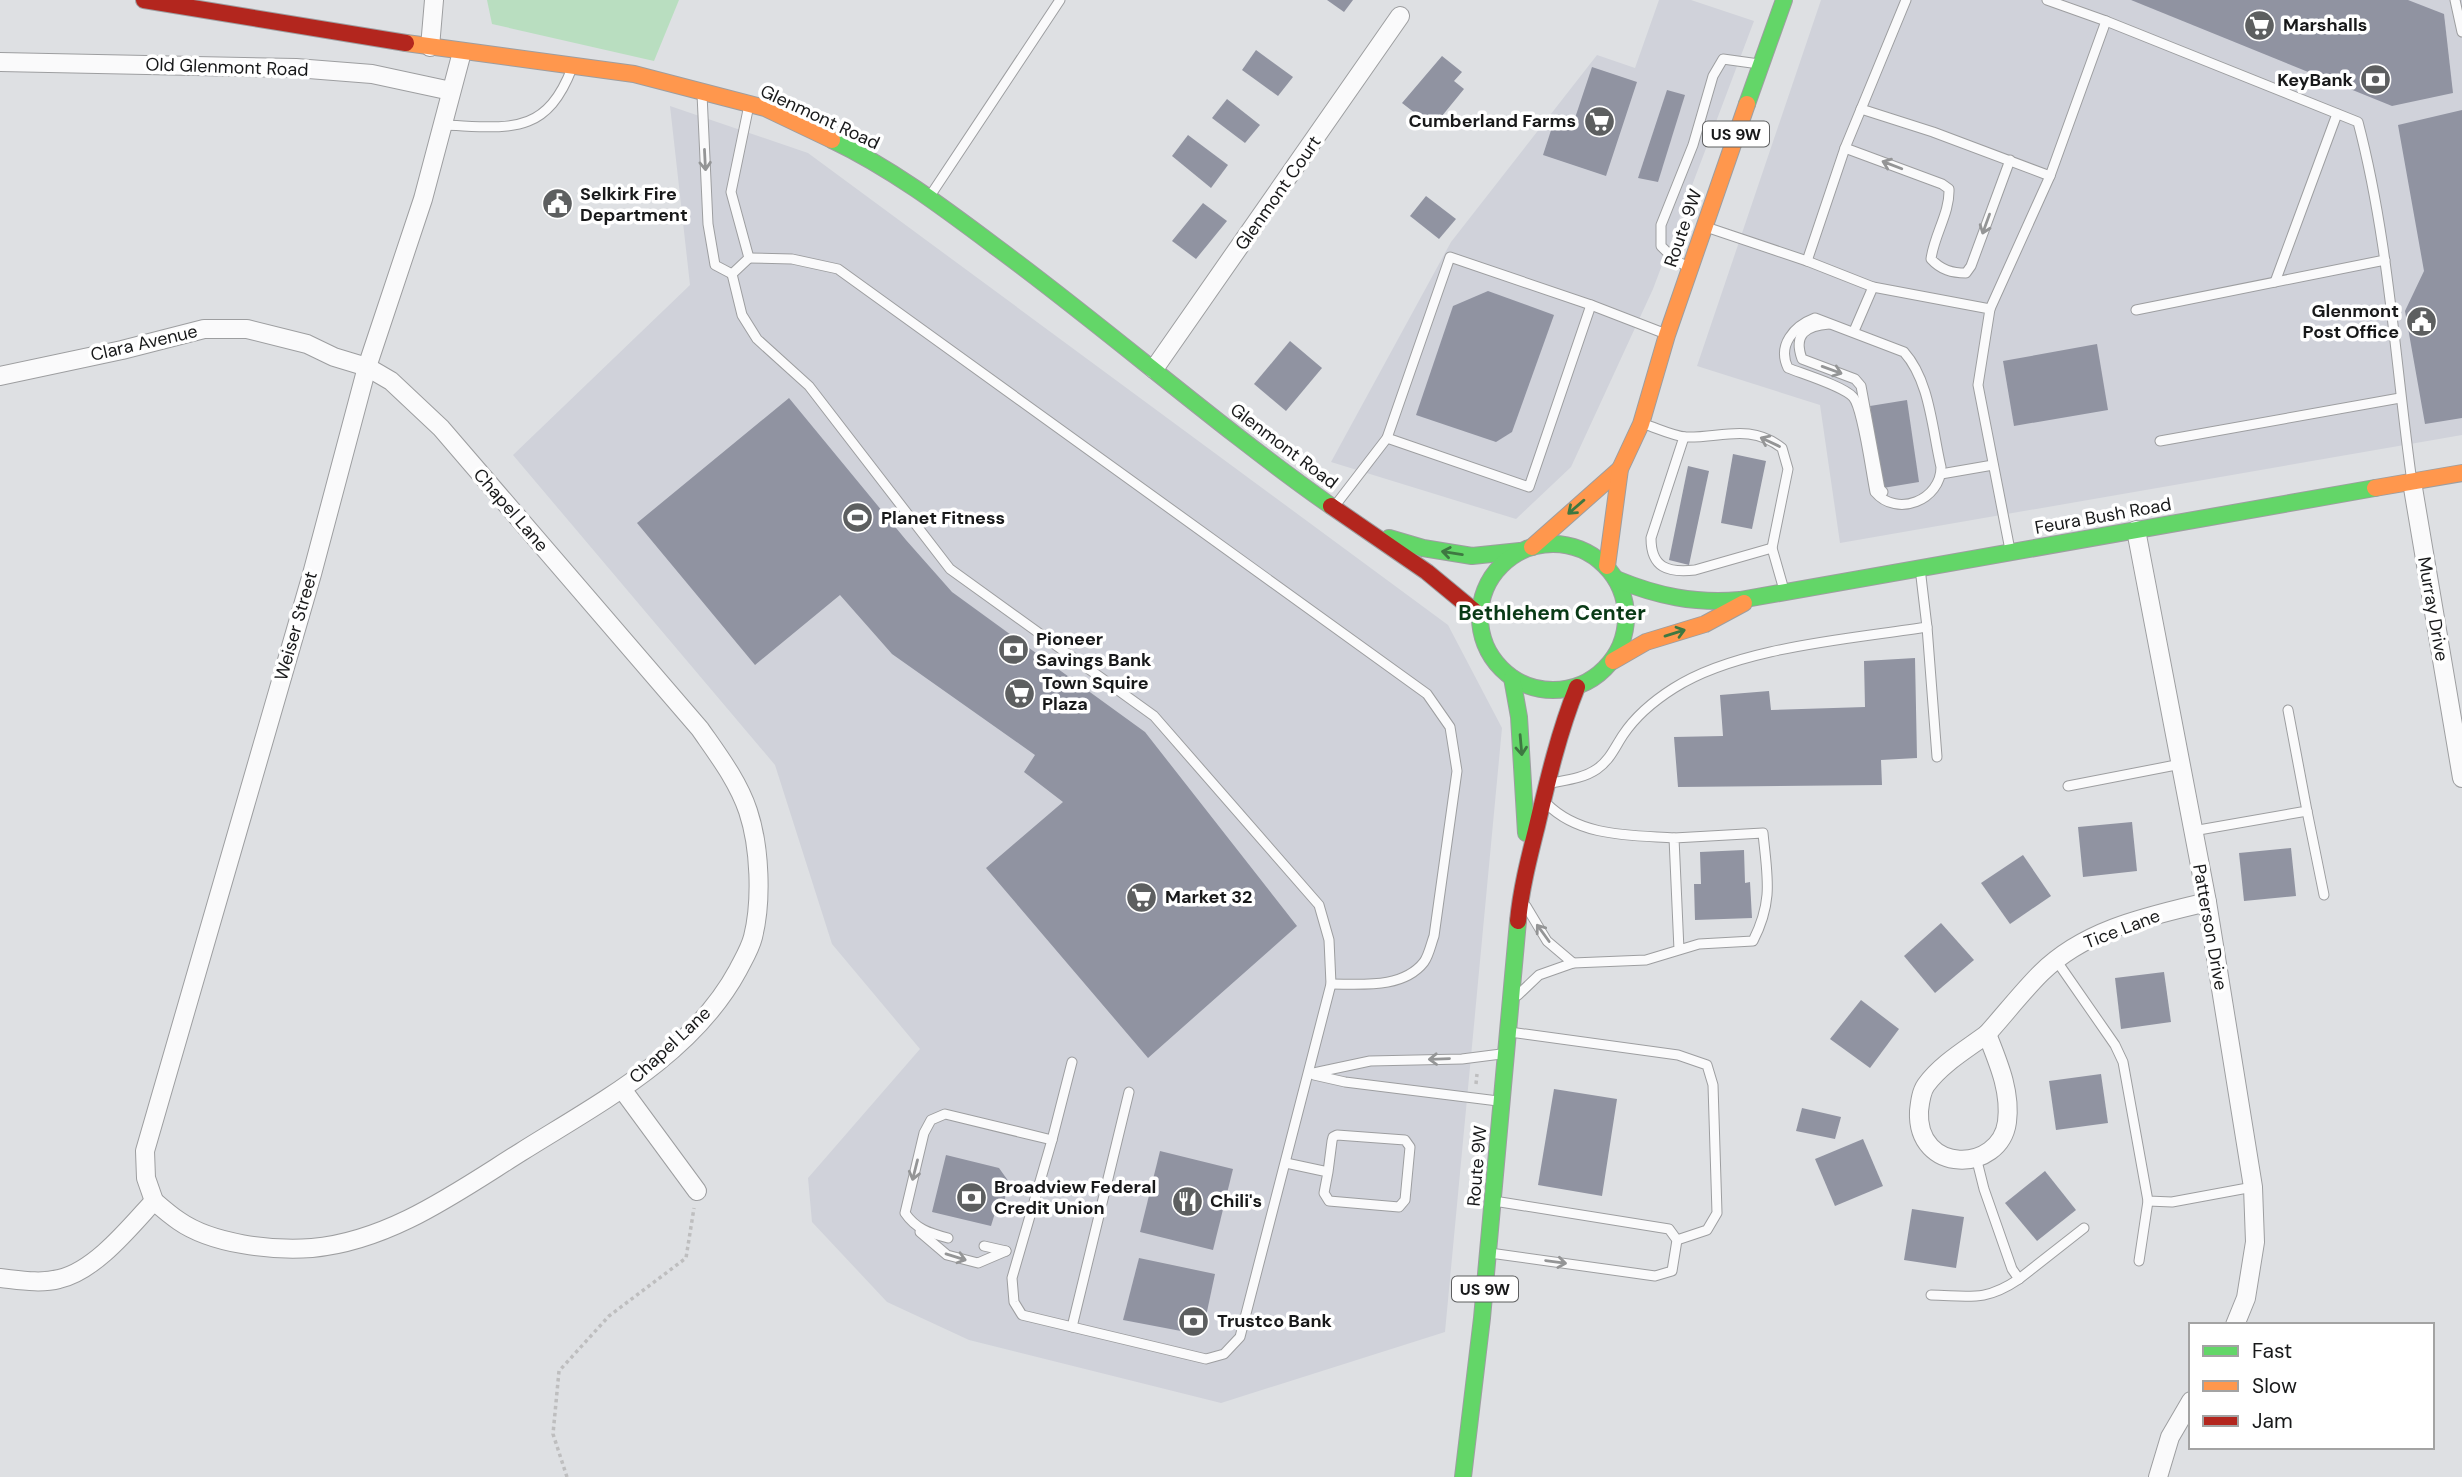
<svg xmlns="http://www.w3.org/2000/svg" width="2462" height="1477" font-family="'DM Sans',sans-serif">
<rect width="100%" height="100%" fill="#dee0e3"/>
<!-- built -->
<g fill="#d0d2da">
<path d="M1659 0H1691L1754 21 1653 289 1571 467 1516 519 1331 462 1451 242 1597 55 1635 68Z"/>
<path d="M1821 0H2462V435L1840 543 1820 405 1697 366Z"/>
<path d="M670 106 808 153 1448 625 1502 728 1445 1332 1221 1403 969 1340 887 1302 812 1222 808 1178 920 1049 832 944 775 765 513 455 690 285Z"/>
</g>
<!-- green -->
<path fill="#b9dec0" d="M487 0H679L654 61 492 24Z"/>
<!-- building -->
<g fill="#9093a1">
<path d="M1327 0H1353L1344 12Z"/>
<path d="M2131 0H2408L2444 14 2453 93 2392 106Z"/>
<path d="M1256 50 1293 77 1278 96 1242 70Z"/>
<path d="M1442 56 1462 72 1454 81 1464 89 1433 127 1402 103Z"/>
<path d="M1592 67 1637 82 1606 176 1543 155 1555 118 1573 124Z"/>
<path d="M1667 90 1685 95 1658 182 1638 178Z"/>
<path d="M1227 99 1260 125 1245 143 1212 118Z"/>
<path d="M2462 110V418L2425 424 2405 311 2424 271 2398 125Z"/>
<path d="M1188 135 1228 165 1211 188 1172 156Z"/>
<path d="M1426 196 1456 219 1439 239 1410 216Z"/>
<path d="M1203 203 1227 221 1196 259 1172 241Z"/>
<path d="M1488 291 1554 315 1512 432 1496 442 1416 415 1453 306Z"/>
<path d="M1290 341 1322 368 1286 411 1254 384Z"/>
<path d="M2097 344 2108 410 2014 426 2003 361Z"/>
<path d="M789 398 906 540 952 592 1145 732 1297 926 1148 1058 986 868 1063 802 1024 772 1035 755 892 654 840 595 755 665 637 523Z"/>
<path d="M1907 400 1919 482 1883 488 1870 406Z"/>
<path d="M1733 454 1766 461 1752 529 1721 523Z"/>
<path d="M1688 466 1709 471 1689 565 1669 560Z"/>
<path d="M1915 658 1917 758 1881 760 1882 785 1678 787 1674 737 1723 736 1720 695 1769 691 1771 710 1865 707 1864 661Z"/>
<path d="M2132 822 2137 871 2083 877 2078 827Z"/>
<path d="M2291 848 2296 896 2244 901 2239 853Z"/>
<path d="M1744 850 1745 883 1750 882 1752 918 1695 920 1694 884H1701L1700 852Z"/>
<path d="M2023 855 2051 896 2010 924 1981 883Z"/>
<path d="M1941 923 1974 960 1935 993 1904 956Z"/>
<path d="M2164 972 2171 1022 2121 1029 2115 978Z"/>
<path d="M1861 1000 1899 1029 1870 1068 1830 1039Z"/>
<path d="M2101 1074 2108 1123 2056 1130 2049 1081Z"/>
<path d="M1554 1089 1617 1099 1602 1196 1538 1185Z"/>
<path d="M1802 1108 1841 1117 1835 1139 1796 1131Z"/>
<path d="M1863 1139 1883 1186 1835 1206 1815 1159Z"/>
<path d="M1160 1151 1233 1169 1213 1250 1140 1232Z"/>
<path d="M946 1155 999 1168 1009 1182 1001 1214 995 1213 991 1226 932 1212Z"/>
<path d="M2045 1171 2076 1210 2037 1241 2005 1203Z"/>
<path d="M1912 1209 1964 1217 1956 1268 1904 1260Z"/>
<path d="M1139 1258 1215 1274 1202 1335 1123 1320Z"/>
</g>
<g fill="none" stroke-linecap="round" stroke-linejoin="round">
<defs>
<g id="lane">
<path d="M2047 0 2106 21 2358 122C2389 240 2395 362 2412 482"/>
<path d="M2455 0 2462 32"/>
<path d="M702 94 708 224 715 265 732 274"/>
<path d="M1861 109 1933 132 2050 176"/>
<path d="M442 125C507 127 545 138 572 68"/>
<path d="M1845 148 1942 184 1949 189C1950 213 1934 235 1931 259 1941 270 1952 273 1966 273L1971 266 2010 160"/>
<path d="M930 196 1060 0"/>
<path d="M1706 227 1807 261 1873 287 1990 309 1978 385 2010 550"/>
<path d="M749 258 792 259 838 269 1427 694 1450 727 1457 771 1434 936C1431 944 1429 955 1424 962 1403 989 1361 984 1331 984"/>
<path d="M1807 261 1845 148 1906 0"/>
<path d="M1688 267 1675 260 1661 246V225L1693 145 1713 76 1723 59 1759 64"/>
<path d="M732 274 742 315 757 339 809 386 950 569 1154 716 1319 905 1329 940 1331 984 1240 1337 1224 1354 1206 1359 1022 1315 1014 1302 1012 1278 1052 1140 1072 1062"/>
<path d="M732 274 749 258 731 192 749 105"/>
<path d="M2275 282 2337 114"/>
<path d="M1990 309 2050 176 2106 21"/>
<path d="M2136 310 2385 260"/>
<path d="M1815 318 1904 352C1930 381 1932 429 1941 467 1941 500 1897 518 1875 492 1871 474 1863 408 1853 397 1843 386 1803 374 1788 368 1777 345 1794 326 1815 318Z"/>
<path d="M1829 324C1806 326 1793 334 1802 359L1855 379 1861 386 1880 489 1883 492"/>
<path d="M1854 331 1873 287"/>
<path d="M1644 424C1657 428 1673 436 1686 437 1721 438 1750 423 1782 448L1788 469 1772 548 1784 590"/>
<path d="M1684 437 1651 538C1651 568 1668 573 1695 570L1772 548"/>
<path d="M1387 438 1529 487 1591 305"/>
<path d="M2160 441 2400 398"/>
<path d="M1941 474 1993 465"/>
<path d="M1334 507 1387 438 1450 257 1591 305 1666 334"/>
<path d="M1927 627 1937 757"/>
<path d="M1552 783C1567 780 1584 778 1597 769 1610 760 1615 747 1623 735 1635 717 1655 700 1674 688 1738 647 1851 639 1927 627L1920 568"/>
<path d="M2068 786 2181 764"/>
<path d="M1547 804C1580 837 1630 835 1674 838"/>
<path d="M2307 811 2324 895"/>
<path d="M2193 831 2307 811 2288 710"/>
<path d="M2056 960 2115 1045 2123 1062 2148 1201 2172 1202 2253 1187"/>
<path d="M1573 963 1646 960 1699 944 1753 941C1774 900 1767 876 1763 833L1674 838 1679 950"/>
<path d="M1518 995 1539 975 1573 963 1547 941 1526 906"/>
<path d="M1510 1032 1678 1055 1707 1065 1713 1085 1717 1213 1707 1230 1677 1240"/>
<path d="M1309 1074 1370 1061 1462 1059 1501 1054"/>
<path d="M1314 1075 1345 1082 1498 1101"/>
<path d="M1976 1157 1984 1189 2012 1269 2019 1279 2084 1228"/>
<path d="M1286 1163 1328 1172 1324 1193 1329 1201 1399 1207 1405 1200 1410 1147 1405 1140 1337 1135 1333 1137 1332 1141 1328 1172"/>
<path d="M920 1232 947 1255 978 1263 1006 1251"/>
<path d="M948 1238C929 1233 916 1229 905 1213L924 1133 931 1120 945 1114 1052 1140"/>
<path d="M984 1246 1006 1251"/>
<path d="M1490 1253 1655 1276 1672 1271 1677 1240 1669 1229 1494 1201"/>
<path d="M2139 1261 2148 1201"/>
<path d="M1931 1295C1970 1296 1985 1302 2019 1279"/>
<path d="M1072 1327 1129 1092"/>
</g>
<g id="street">
<path d="M430 47 434 0"/>
<path d="M0 62 296 68 372 74 451 91"/>
<path d="M1154 369 1400 16"/>
<path d="M0 376 122 350 204 329H247L307 344 334 357 367 367 391 381 441 428 700 729C718 755 738 781 748 811 760 847 762 901 753 937 750 949 743 960 738 970 692 1055 599 1103 521 1152 457 1192 390 1241 312 1248 272 1251 212 1244 179 1221 170 1215 162 1208 154 1201"/>
<path d="M2412 482 2462 778"/>
<path d="M2136 530 2207 902 2253 1187 2255 1242 2246 1298 2235 1325"/>
<path d="M1987 1034C1998 1062 2011 1091 2007 1122 2000 1173 1916 1175 1919 1111 1920 1102 1921 1092 1926 1085 1941 1064 1967 1049 1987 1034Z"/>
<path d="M1987 1034C2005 1014 2022 992 2041 973 2085 929 2149 916 2207 902"/>
<path d="M622 1089 697 1191"/>
<path d="M154 1201 146 1178 145 1151 312 574 367 367 423 199 462 52"/>
<path d="M0 1278C19 1280 40 1284 59 1279 95 1271 130 1227 154 1201"/>
<path d="M2158 1477 2170 1437 2191 1401"/>
</g>
<g id="fast">
<path d="M1747 104 1784 0"/>
<path d="M832 140C891 168 944 208 996 247 1110 331 1216 425 1331 506"/>
<path d="M1389 538 1423 548 1472 556 1520 551"/>
<circle cx="1553" cy="617" r="73"/>
<path d="M1616 579C1657 596 1695 604 1740 600L2375 488"/>
<path d="M1512 678 1519 717 1526 833"/>
<path d="M1463 1477 1482 1318 1518 921"/>
</g>
<g id="slow">
<path d="M406 43 634 74 765 108 832 140"/>
<path d="M2375 488 2462 473"/>
<path d="M1532 547 1620 469"/>
<path d="M1607 566 1620 469 1641 424 1667 335 1747 104"/>
<path d="M1613 661 1646 642 1705 624 1744 603"/>
</g>
<g id="jam">
<path d="M144 0 406 43"/>
<path d="M1331 506 1427 572 1479 615"/>
<path d="M1518 921C1521 889 1529 858 1537 826 1548 779 1559 732 1577 687"/>
</g>
</defs>
<!-- lane casing -->
<use href="#lane" stroke="#9d9ea0" stroke-width="11"/>
<!-- street casing -->
<use href="#street" stroke="#9d9ea0" stroke-width="20"/>
<!-- fast casing -->
<use href="#fast" stroke="#9d9ea0" stroke-width="18"/>
<!-- slow casing -->
<use href="#slow" stroke="#9d9ea0" stroke-width="18"/>
<!-- jam casing -->
<use href="#jam" stroke="#9d9ea0" stroke-width="18"/>
<!-- path -->
<g stroke="#bebebf" stroke-width="3.5" stroke-dasharray="3.5 3.5" stroke-linecap="butt">
<path d="M1629 628 1634 610"/>
<path d="M1476 1084 1477 1074"/>
<path d="M567 1477 553 1434 559 1371 609 1316 686 1258 694 1208"/>
</g>
<!-- lane -->
<use href="#lane" stroke="#fafafb" stroke-width="9"/>
<!-- street -->
<use href="#street" stroke="#fafafb" stroke-width="18"/>
<!-- fast -->
<use href="#fast" stroke="#63d668" stroke-width="16"/>
<!-- slow -->
<use href="#slow" stroke="#ff974d" stroke-width="16"/>
<!-- jam -->
<use href="#jam" stroke="#b3261e" stroke-width="16"/>
</g>
<!-- one-way arrows -->
<defs><path id="oneway-shaft" d="M-6 0H5M1.5-3L5.5 0L1.5 3" fill="none" stroke-width="1.6" stroke-linecap="round" stroke-linejoin="round" transform="scale(1.75)"/></defs>
<g stroke="#949596">
<use href="#oneway-shaft" transform="translate(705 160) rotate(87)"/>
<use href="#oneway-shaft" transform="translate(1892 165) rotate(-159)"/>
<use href="#oneway-shaft" transform="translate(1986 224) rotate(110)"/>
<use href="#oneway-shaft" transform="translate(1832 370) rotate(20)"/>
<use href="#oneway-shaft" transform="translate(1770 442) rotate(-155)"/>
<use href="#oneway-shaft" transform="translate(1543 933) rotate(-126)"/>
<use href="#oneway-shaft" transform="translate(1439 1059) rotate(178)"/>
<use href="#oneway-shaft" transform="translate(915 1170) rotate(104)"/>
<use href="#oneway-shaft" transform="translate(956 1257) rotate(17)"/>
<use href="#oneway-shaft" transform="translate(1556 1262) rotate(8)"/>
</g>
<g stroke="#3e7841">
<use href="#oneway-shaft" transform="translate(1576 507) rotate(139)"/>
<use href="#oneway-shaft" transform="translate(1452 553) rotate(-171)"/>
<use href="#oneway-shaft" transform="translate(1675 633) rotate(-17)"/>
<use href="#oneway-shaft" transform="translate(1521 745) rotate(85)"/>
</g>
<!-- icons -->
<defs>
<symbol id="supermarket-disc" viewBox="-11 -11 22 22"><circle r="9.5" fill="#5d5f60" stroke="#fff"/><path d="M-6-5.5h2.5l.6 2H6L4.5 2H-2.5L-4.4-4H-6ZM-1.5 3.2a1.3 1.3 0 1 0 .1 0ZM3 3.2a1.3 1.3 0 1 0 .1 0Z" fill="#fff"/></symbol>
<symbol id="bank-disc" viewBox="-11 -11 22 22"><circle r="9.5" fill="#5d5f60" stroke="#fff"/><path d="M-6-4H6V4H-6ZM0-2.3a2.3 2.3 0 1 0 0 4.6a2.3 2.3 0 1 0 0-4.6Z" fill="#fff"/></symbol>
<symbol id="civic-disc" viewBox="-11 -11 22 22"><circle r="9.5" fill="#5d5f60" stroke="#fff"/><path d="M-.6-6.5H3V-4.5H.6V-3L4-1V1h2V6H-6V1h2V-1L-.6-3ZM-1.2 2.5V6h2.4V2.5Z" fill="#fff"/></symbol>
<symbol id="stadium-disc" viewBox="-11 -11 22 22"><circle r="9.5" fill="#5d5f60" stroke="#fff"/><path d="M0-5a6.5 5 0 1 0 0 10a6.5 5 0 1 0 0-10ZM-3.5-1.8h7v3.6h-7Z" fill="#fff"/></symbol>
<symbol id="restaurant-disc" viewBox="-11 -11 22 22"><circle r="9.5" fill="#5d5f60" stroke="#fff"/><path d="M-5-6h1v4h1v-4h1v4h1v-4h1v5L-1.5 .5V6h-2V.5L-5-1ZM5-6V6H3V1.5H1.5Q1.5-4 5-6Z" fill="#fff"/></symbol>
</defs>
<g fill-rule="evenodd">
<use href="#supermarket-disc" x="2242" y="8" width="35" height="35"/>
<use href="#bank-disc" x="2358" y="62" width="35" height="35"/>
<use href="#supermarket-disc" x="1582" y="104" width="35" height="35"/>
<use href="#civic-disc" x="540" y="186" width="35" height="35"/>
<use href="#civic-disc" x="2404" y="304" width="35" height="35"/>
<use href="#stadium-disc" x="840" y="500" width="35" height="35"/>
<use href="#bank-disc" x="996" y="632" width="35" height="35"/>
<use href="#supermarket-disc" x="1002" y="676" width="35" height="35"/>
<use href="#supermarket-disc" x="1124" y="880" width="35" height="35"/>
<use href="#bank-disc" x="954" y="1180" width="35" height="35"/>
<use href="#restaurant-disc" x="1170" y="1184" width="35" height="35"/>
<use href="#bank-disc" x="1176" y="1304" width="35" height="35"/>
</g>
<g text-anchor="middle" dominant-baseline="central" stroke-width="7" stroke-linejoin="round" paint-order="stroke">
<!-- shield labels -->
<g fill="#fff" stroke="#5d5e5f" stroke-width="2">
<rect x="1703" y="121.5" width="66" height="25" rx="5"/>
<rect x="1452" y="1276.5" width="66" height="25" rx="5"/>
</g>
<g font-size="16" font-weight="bold" fill="#18191a">
<text x="1736" y="134">US 9W</text>
<text x="1485" y="1289">US 9W</text>
</g>
<!-- poi labels -->
<g font-size="18" font-weight="bold" fill="#18191a" stroke="#fff" text-anchor="start">
<text x="2283" y="25">Marshalls</text>
<text x="2353" y="80" text-anchor="end">KeyBank</text>
<text x="1576" y="121" text-anchor="end">Cumberland Farms</text>
<text x="580" y="194">Selkirk Fire<tspan x="580" dy="21">Department</tspan></text>
<text x="2399" y="311" text-anchor="end">Glenmont<tspan x="2399" dy="21">Post Office</tspan></text>
<text x="881" y="518">Planet Fitness</text>
<text x="1036" y="639">Pioneer<tspan x="1036" dy="21">Savings Bank</tspan></text>
<text x="1042" y="683">Town Squire<tspan x="1042" dy="21">Plaza</tspan></text>
<text x="1165" y="897">Market 32</text>
<text x="994" y="1187">Broadview Federal<tspan x="994" dy="21">Credit Union</tspan></text>
<text x="1210" y="1201">Chili's</text>
<text x="1217" y="1321">Trustco Bank</text>
</g>
<!-- street labels -->
<g font-size="18" fill="#18191a" stroke="#fff">
<text transform="translate(227 67) rotate(2)">Old Glenmont Road</text>
<text transform="translate(820 117) rotate(25)">Glenmont Road</text>
<text transform="translate(1278 193) rotate(-55)">Glenmont Court</text>
<text transform="translate(1683 228) rotate(-71)">Route 9W</text>
<text transform="translate(144 343) rotate(-13)">Clara Avenue</text>
<text transform="translate(1284 446) rotate(37)">Glenmont Road</text>
<text transform="translate(511 510) rotate(49)">Chapel Lane</text>
<text transform="translate(2103 516) rotate(-10)">Feura Bush Road</text>
<text transform="translate(2433 609) rotate(80)">Murray Drive</text>
<text transform="translate(296 626) rotate(-74)">Weiser Street</text>
<text transform="translate(2210 927) rotate(80)">Patterson Drive</text>
<text transform="translate(2122 929) rotate(-21)">Tice Lane</text>
<text transform="translate(670 1045) rotate(-43)">Chapel Lane</text>
<text transform="translate(1477 1166) rotate(-85)">Route 9W</text>
</g>
<!-- quarter labels -->
<g font-size="21" font-weight="bold" fill="#093a16" stroke="#fff">
<text x="1552" y="613">Bethlehem Center</text>
</g>
</g>
<!-- legend -->
<rect x="2189" y="1323" width="245" height="126" fill="#ffffff" stroke="#a3a3a3" stroke-width="2"/>
<rect x="2203" y="1346" width="35" height="10" fill="#63d668" stroke="#a3a3a3" stroke-width="2"/>
<text x="2252" y="1358" font-size="21" fill="#18191a">Fast</text>
<rect x="2203" y="1381" width="35" height="10" fill="#ff974d" stroke="#a3a3a3" stroke-width="2"/>
<text x="2252" y="1393" font-size="21" fill="#18191a">Slow</text>
<rect x="2203" y="1416" width="35" height="10" fill="#b3261e" stroke="#a3a3a3" stroke-width="2"/>
<text x="2252" y="1428" font-size="21" fill="#18191a">Jam</text>
</svg>
